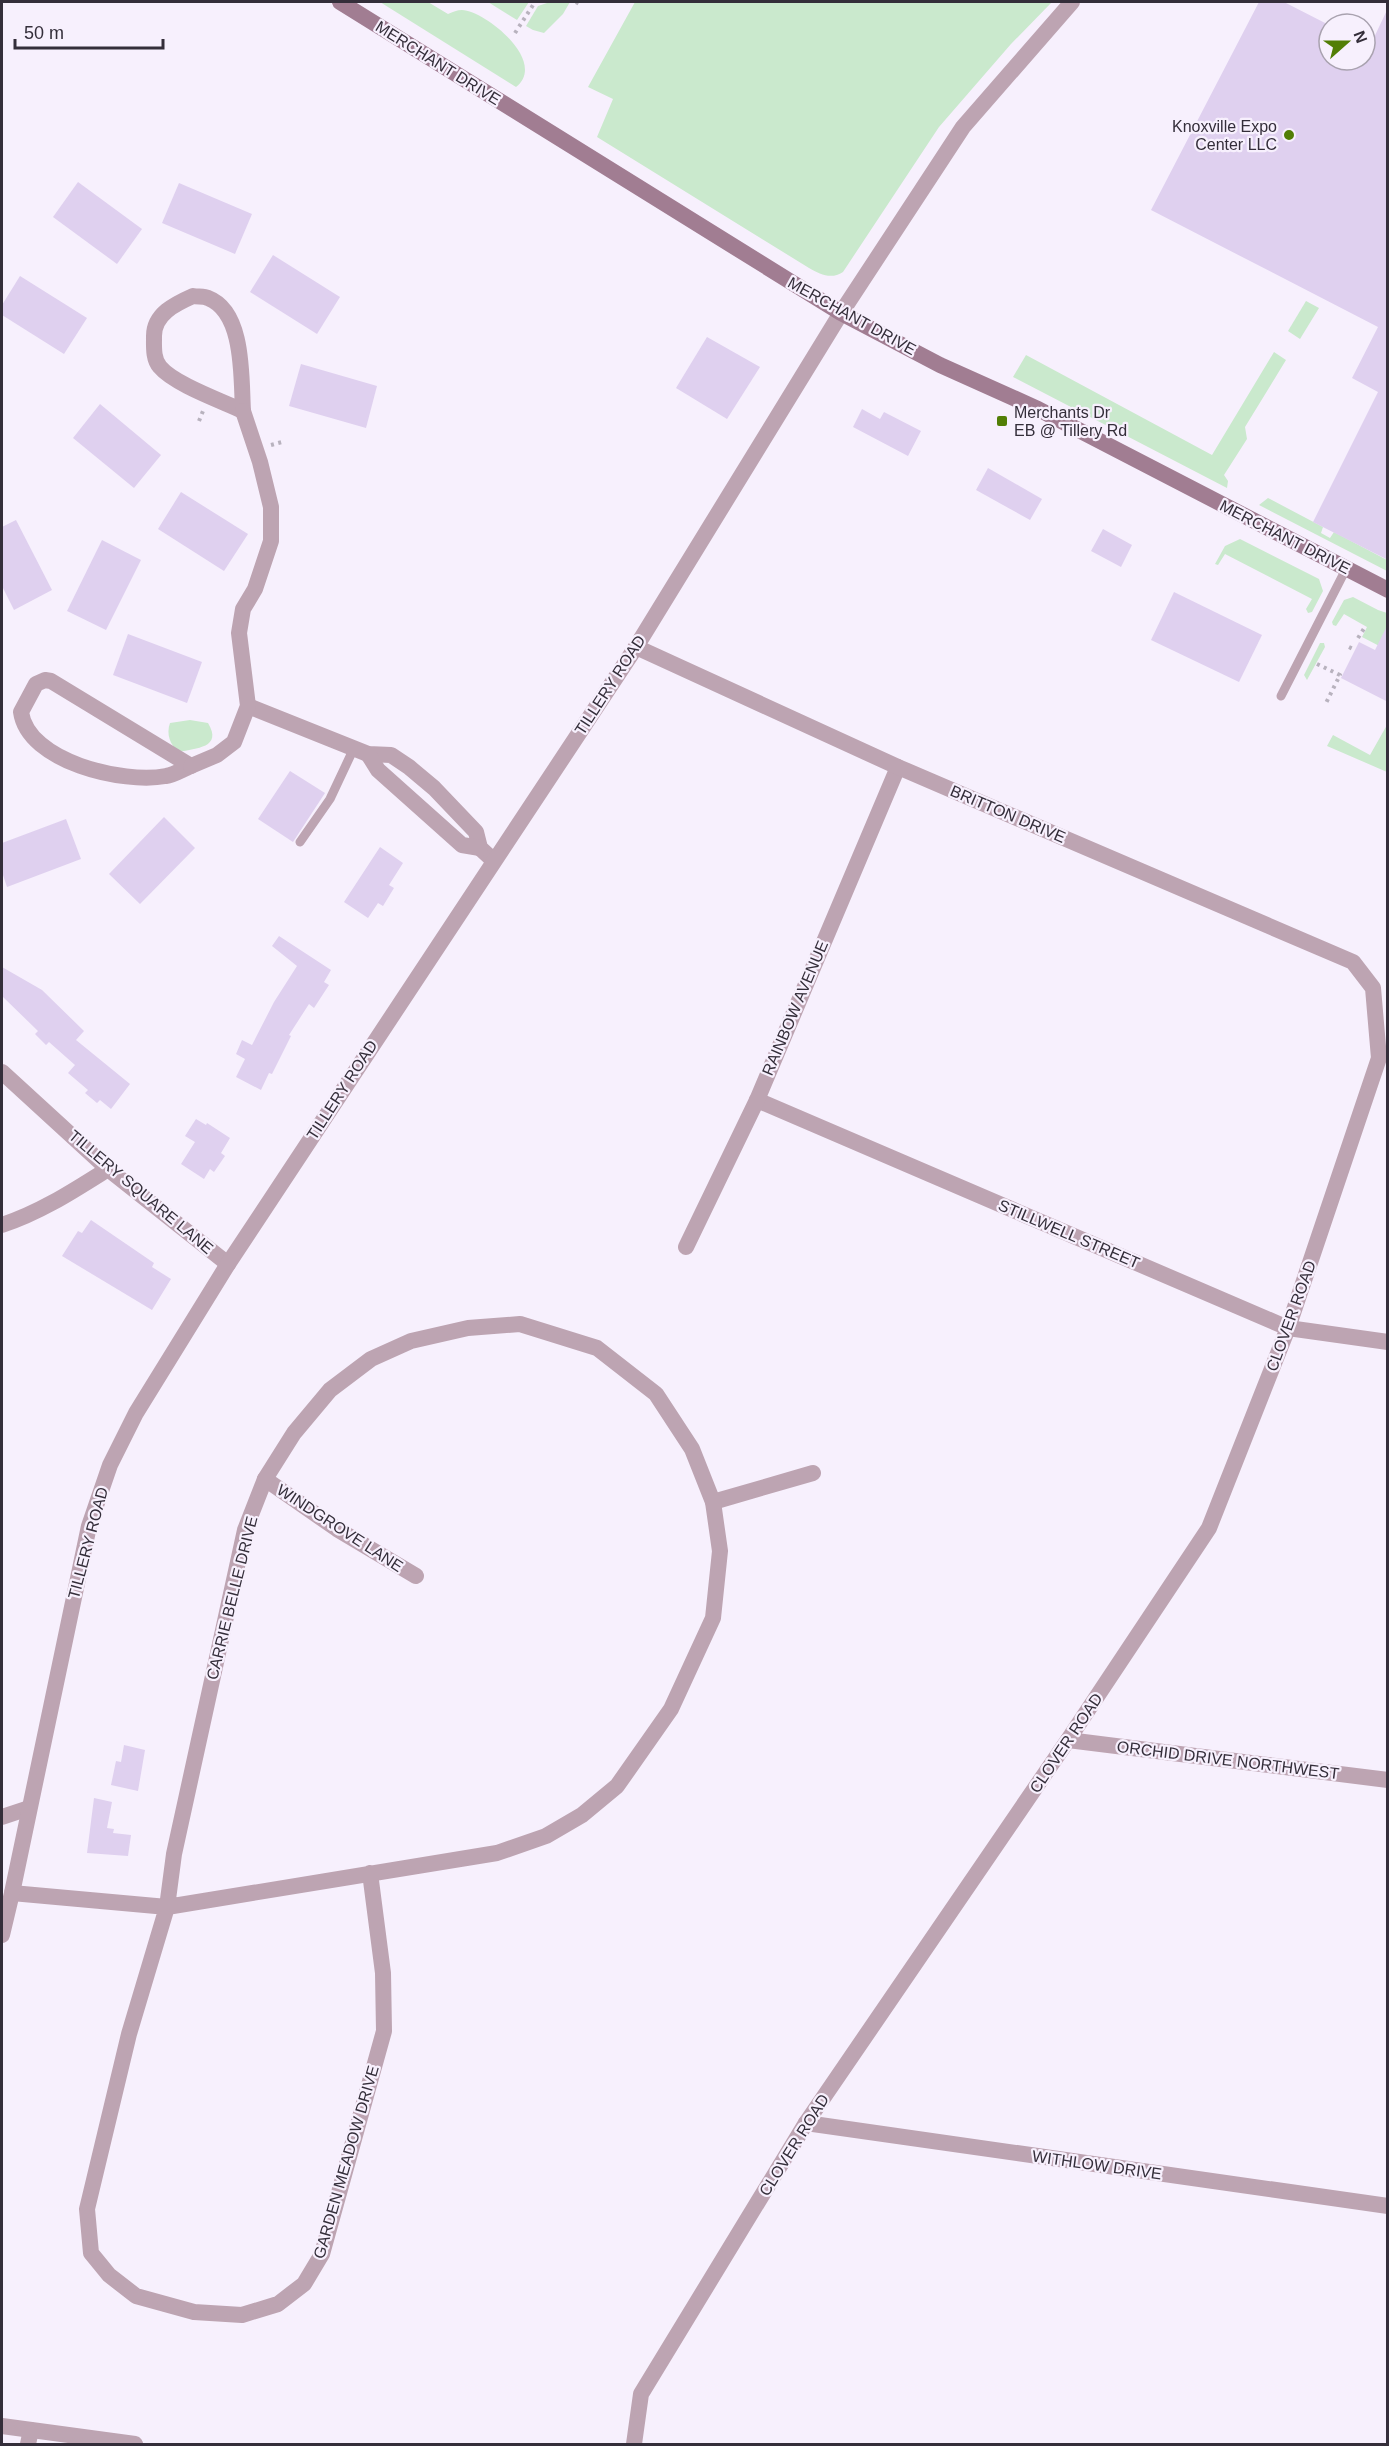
<svg xmlns="http://www.w3.org/2000/svg" width="1389" height="2446" font-family="Helvetica,sans-serif">
<rect width="100%" height="100%" fill="#f7f0fd"/>
<!-- green -->
<g fill="#cae9cd">
<path d="M380 2H428L448 14C453 12 457 10 462 10 486 11 548 62 516 87Z"/>
<path d="M488 2H529L517 20Z"/>
<path d="M550 2H570L563 14 544 33 533 30 526 26 538 6Z"/>
<path d="M635 2H1052L1011 44 939 127 843 272C831 280 820 274 809 268L597 137 613 99 588 87Z"/>
<path d="M1306 301 1319 308 1300 339 1288 331Z"/>
<path d="M1274 352 1286 360 1245 427 1247 439 1224 475 1228 481 1227 488 1013 377 1026 355 1212 455Z"/>
<path d="M1268 498 1323 527 1321 533 1330 538 1334 532 1387 560V571L1259 505Z"/>
<path d="M1240 539 1319 579 1323 591 1312 612 1308 613 1306 609 1312 599 1225 554 1218 565 1215 564 1225 546Z"/>
<path d="M1353 597 1378 610 1387 613V650L1362 637 1367 627 1344 614 1336 626 1333 625 1332 622 1344 600Z"/>
<path d="M1320 643H1324L1325 647 1307 680 1304 675Z"/>
<path d="M190 720 208 723C223 748 196 748 179 752 170 745 166 734 170 723Z"/>
<path d="M1387 725V772L1327 746 1333 735 1370 755Z"/>
</g>
<!-- building -->
<g fill="#dfd0ef">
<path d="M1259 2H1284L1329 25V60H1365V43L1370 46 1388 8V560L1313 522 1378 392 1352 378 1378 327 1151 210Z"/>
<path d="M78 182 142 229 117 264 53 217Z"/>
<path d="M179 183 252 214 235 254 162 223Z"/>
<path d="M273 255 340 297 317 334 250 292Z"/>
<path d="M20 276 87 318 64 354 2 315V305Z"/>
<path d="M707 337 760 367 727 419 676 388Z"/>
<path d="M301 364 377 386 366 428 289 406Z"/>
<path d="M100 404 161 455 134 488 73 438Z"/>
<path d="M862 409 880 419 884 412 921 431 908 456 853 427Z"/>
<path d="M988 468 1042 499 1030 520 976 490Z"/>
<path d="M181 492 248 534 224 571 158 529Z"/>
<path d="M16 520 52 590 14 610 2 586V527Z"/>
<path d="M1103 529 1132 545 1121 567 1091 551Z"/>
<path d="M102 540 141 560 106 630 67 611Z"/>
<path d="M1174 592 1262 635 1239 682 1151 640Z"/>
<path d="M1388 624V702L1341 678 1359 642 1375 650Z"/>
<path d="M128 634 202 662 187 703 113 675Z"/>
<path d="M290 771 325 793 293 842 258 819Z"/>
<path d="M164 817 195 848 140 904 109 874Z"/>
<path d="M66 819 81 859 7 887 2 872V843Z"/>
<path d="M380 847 403 863 389 885 394 888 383 906 378 903 368 918 344 902Z"/>
<path d="M279 936 331 970 324 982 329 985 314 1008 309 1004 289 1035 291 1036 272 1074 269 1073 261 1090 236 1077 245 1059 236 1054 242 1040 252 1045 274 1002 297 966 272 946Z"/>
<path d="M2 967 42 990 84 1031 76 1040 130 1084 111 1109 100 1100 97 1103 85 1093 88 1090 68 1073 75 1065 49 1042 46 1045 35 1034 38 1031 2 996Z"/>
<path d="M196 1119 206 1125 207 1123 230 1138 221 1153 225 1156 214 1172 210 1169 204 1179 181 1164 195 1142 185 1136Z"/>
<path d="M91 1220 154 1263 152 1267 171 1279 152 1310 62 1256 78 1231 82 1233Z"/>
<path d="M124 1745 145 1750 138 1791 111 1785 116 1761 121 1762Z"/>
<path d="M94 1798 112 1802 107 1828 114 1829 113 1833 131 1835 128 1856 87 1853Z"/>
</g>
<g fill="none" stroke-linecap="round" stroke-linejoin="round">
<!-- path -->
<g stroke="#b8b2be" stroke-width="4" stroke-dasharray="3 4.5" stroke-linecap="butt">
<path d="M576 2 581 5"/>
<path d="M515 33 535 2"/>
<path d="M199 421 203 411"/>
<path d="M271 445 282 442"/>
<path d="M1358 638 1365 627"/>
<path d="M1349 647 1353 649"/>
<path d="M1317 664 1340 675 1326 703"/>
</g>
<!-- service -->
<g stroke="#bda4b2" stroke-width="9">
<path d="M1281 696 1346 569"/>
<path d="M300 842 330 799 354 748"/>
</g>
<!-- minor -->
<g stroke="#bda4b2" stroke-width="16">
<path d="M193 296C198 297 204 296 208 298 245 312 241 380 243 411 222 401 174 384 160 367 153 359 154 347 154 336 154 314 175 304 193 296Z"/>
<path d="M841 313 963 127 1072 2"/>
<path d="M45 680 51 681 191 766C183 769 174 775 166 776 123 784 28 762 21 712L36 684Z"/>
<path d="M248 706 368 754 391 755 409 767 434 788 476 832 480 848 493 860"/>
<path d="M368 754 378 770 462 845 480 848"/>
<path d="M191 766 217 755 234 742 248 706 239 633 243 609 255 589 271 541V507L260 462 243 411"/>
<path d="M2 1072 108 1169 228 1264"/>
<path d="M757 1100 1288 1328 1388 1342"/>
<path d="M2 1225C41 1212 73 1191 108 1169"/>
<path d="M686 1247 757 1100 898 767"/>
<path d="M265 1479 337 1529 416 1576"/>
<path d="M713 1502 813 1473"/>
<path d="M1068 1740 1388 1780"/>
<path d="M2 1817 29 1808"/>
<path d="M12 1893 167 1907 497 1853 546 1836 582 1815 617 1786 671 1709 713 1618 720 1551 713 1502 692 1449 656 1394 597 1348 520 1324 468 1328 411 1341 371 1359 330 1390 294 1433 265 1479 245 1530 174 1854 167 1907 129 2034 87 2209 91 2253 109 2275 136 2296 194 2312 242 2315 278 2304 304 2284 322 2254 384 2031 383 1973 370 1873"/>
<path d="M806 2123 1388 2206"/>
<path d="M28 2444 31 2430"/>
<path d="M634 2444 641 2394 806 2123 1068 1740 1209 1528 1288 1328 1379 1058 1373 988 1353 962 898 767 636 647"/>
</g>
<!-- tertiary -->
<g stroke="#bda4b2" stroke-width="16">
<path d="M2 1935 12 1893 89 1526 110 1465 136 1413 228 1264 636 647 841 313"/>
<path d="M2 2426 135 2444"/>
</g>
<!-- secondary -->
<path stroke="#a17d92" stroke-width="16" d="M340 2 841 313 940 365 1038 409 1388 590"/>
</g>
<!-- markers -->
<g fill="#527e06" stroke="#f7f0fd" stroke-width="2">
<circle cx="1289" cy="135" r="6"/>
<rect x="996" y="415" width="12" height="12" rx="3"/>
</g>
<g text-anchor="middle" dominant-baseline="central" stroke-width="4.5" stroke-linejoin="round" paint-order="stroke">
<!-- street labels -->
<g font-size="16" fill="#342e3a" stroke="#f7f0fd">
<text transform="translate(438 63) rotate(32)">MERCHANT DRIVE</text>
<text transform="translate(852 316) rotate(29)">MERCHANT DRIVE</text>
<text transform="translate(1285 537) rotate(27)">MERCHANT DRIVE</text>
<text transform="translate(610 685) rotate(-57)">TILLERY ROAD</text>
<text transform="translate(1008 814) rotate(23)">BRITTON DRIVE</text>
<text transform="translate(795 1008) rotate(-67)">RAINBOW AVENUE</text>
<text transform="translate(342 1090) rotate(-57)">TILLERY ROAD</text>
<text transform="translate(141 1192) rotate(40)">TILLERY SQUARE LANE</text>
<text transform="translate(1069 1234) rotate(23)">STILLWELL STREET</text>
<text transform="translate(1291 1316) rotate(-70)">CLOVER ROAD</text>
<text transform="translate(340 1528) rotate(33)">WINDGROVE LANE</text>
<text transform="translate(88 1543) rotate(-75)">TILLERY ROAD</text>
<text transform="translate(232 1598) rotate(-76)">CARRIE BELLE DRIVE</text>
<text transform="translate(1066 1743) rotate(-56)">CLOVER ROAD</text>
<text transform="translate(1228 1760) rotate(7)">ORCHID DRIVE NORTHWEST</text>
<text transform="translate(794 2145) rotate(-58)">CLOVER ROAD</text>
<text transform="translate(346 2162) rotate(-74)">GARDEN MEADOW DRIVE</text>
<text transform="translate(1097 2165) rotate(8)">WITHLOW DRIVE</text>
</g>
<!-- poi labels -->
<g font-size="16" fill="#342e3a" stroke="#f7f0fd" text-anchor="end">
<text x="1277" y="126">Knoxville Expo<tspan x="1277" dy="18">Center LLC</tspan></text>
<text x="1014" y="412" text-anchor="start">Merchants Dr<tspan x="1014" dy="18">EB @ Tillery Rd</tspan></text>
</g>
</g>
<!-- border -->
<rect width="1389" height="2446" fill="none" stroke="#342e3a" stroke-width="6"/>
<!-- north arrow -->
<g transform="translate(1347 42) rotate(69)"><circle r="28" fill="#f7f0fd" stroke="#a9a2af" stroke-width="1.5"/>
<path d="M0-4.5L10 22L0 15L-10 22Z" fill="#527e06"/>
<text y="-9" font-size="16" font-weight="bold" text-anchor="middle" fill="#342e3a">N</text>
</g>
<!-- scale -->
<path d="M15 39v9h148v-9" fill="none" stroke="#342e3a" stroke-width="3"/>
<text x="24" y="39" font-size="18" fill="#342e3a" stroke="#f7f0fd" stroke-width="4.5" paint-order="stroke">50 m</text>
</svg>
